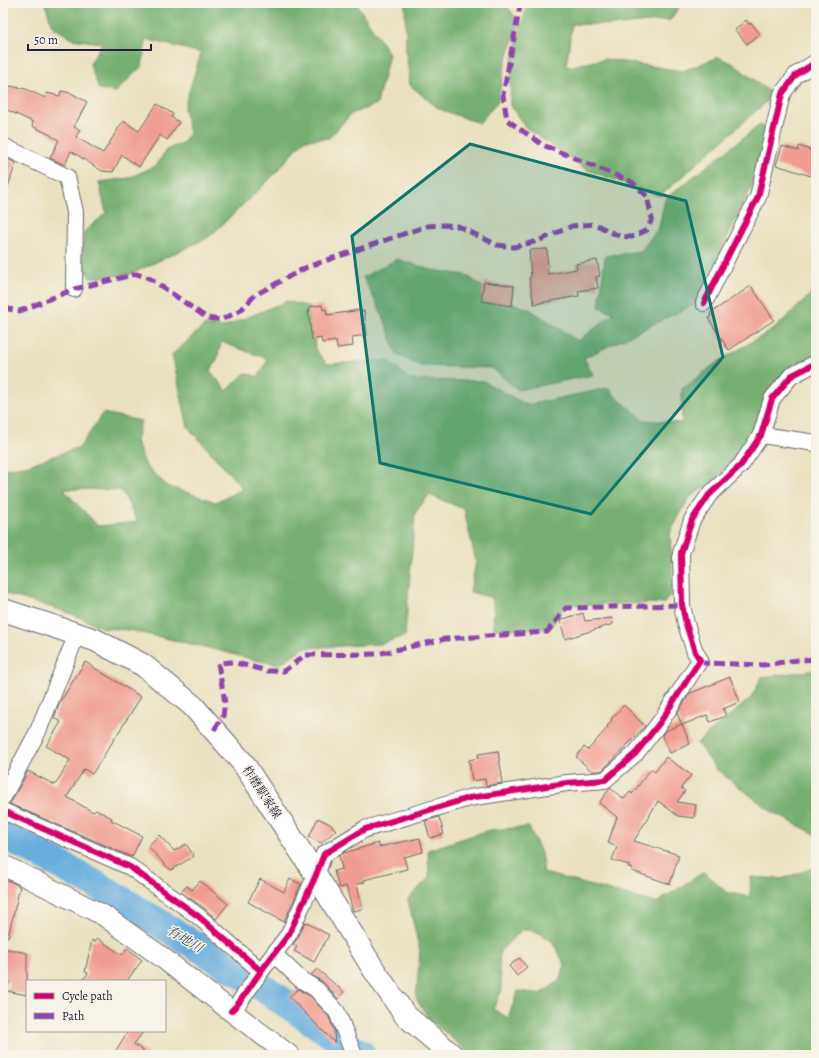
<svg xmlns="http://www.w3.org/2000/svg" width="819" height="1058" font-family="Alegreya,'Noto Serif JP',serif">
<rect width="100%" height="100%" fill="#f7f3e8"/>
<filter id="ink" filterUnits="userSpaceOnUse"><feTurbulence type="fractalNoise" baseFrequency=".025" numOctaves="2"/><feDisplacementMap in="SourceGraphic" scale="8" xChannelSelector="R" yChannelSelector="G"/><feConvolveMatrix kernelMatrix="1 2 1 2 8 2 1 2 1" color-interpolation-filters="sRGB"/></filter>
<filter id="wash" filterUnits="userSpaceOnUse"><feTurbulence type="fractalNoise" baseFrequency=".012" numOctaves="4" result="noise"/><feDisplacementMap in="SourceGraphic" scale="16" xChannelSelector="R" yChannelSelector="G"/><feGaussianBlur stdDeviation="0.9" result="paint"/><feColorMatrix in="noise" values="0 0 0 0 0 0 0 0 0 0 0 0 0 0 0 0 0 1.4 0 .05"/><feComposite in="paint" operator="in"/></filter>
<g filter="url(#wash)">
<rect width="100%" height="100%" fill="#eae1c0"/>
<!-- forest -->
<g fill="#76b06f" stroke="#4c6955" fill-rule="evenodd">
<path d="M45 3H356L389 54 377 104 351 114 329 138 304 140 271 178 209 237 131 274 90 278 82 262 84 232 106 213 99 182 129 178 157 165 166 150 184 142 189 132 184 108 201 53 146 39 142 66 116 92 99 89 90 64 102 43 72 39 52 26Z"/>
<path d="M405 3H505L520 24 506 60 497 103 479 123 439 109 410 85 406 50Z"/>
<path d="M528 3H682L670 20 619 25 572 24 566 67 605 59 683 71 718 57 732 63 774 95 660 196 587 170 525 127 510 105 511 64Z"/>
<path d="M761 124 766 131 752 186 695 304 584 358 593 375 518 390 492 368 421 366 397 355 384 318 363 277 397 259 432 270 466 275 498 298 531 310 578 341 614 313 599 307 605 256 641 251 659 227 665 199Z"/>
<path d="M816 287V354L792 365 763 416 726 471 689 498 670 533 673 591 664 603 565 605 550 629H494L493 598 470 592 476 562 464 509 429 495 415 513 405 636 380 644 303 648 280 664 259 661 213 649 129 630 103 628 67 612 3 593V469L25 466 80 447 103 413 141 421 136 441 146 466 167 486 216 502 243 489 188 427 172 355 205 325 224 327 287 301 312 308 315 349 327 364 388 360 410 380 483 381 527 405 608 388 617 398 644 420 682 423V389L719 361 774 329 808 297ZM221 342 268 359 258 377 245 373 227 391 210 371 217 360ZM63 489 121 490 138 522 98 526Z"/>
<path d="M816 670V836L815 834 772 812 716 769 697 743 751 698 762 677Z"/>
<path d="M529 827 541 853 544 873 656 903 704 872 726 892 750 897 751 877 782 879 816 867V1055H476L468 1052 428 1018 416 998 420 952 408 899 429 878 428 850 489 830ZM522 930 535 931 552 941 565 965 559 981 541 994 518 991 508 1018 493 1009 502 990 499 971 500 951Z"/>
</g>
<g fill="none" stroke-linecap="round" stroke-linejoin="round">
<!-- river -->
<path stroke="#67adde" stroke-width="29" d="M3 834 102 888 250 979 362 1055"/>
</g>
<g id="blocks">
<!-- building -->
<g fill="#f19c91">
<path d="M746 20 750 25 751 23 760 34 747 44 735 30Z"/>
<path d="M3 86 9 88 10 86 26 89 45 98 46 93 60 96 61 91 71 93 87 102 74 127 80 130 76 137 103 153 123 121 139 131 157 104 173 114 171 117 179 122 167 140 160 135 139 167 122 155 113 172 102 171 71 151 65 165 50 158 59 140 51 136V135L32 126 33 122 3 108Z"/>
<path d="M782 146 798 151 799 146 816 152V161L811 176 776 165Z"/>
<path d="M3 157 16 163 5 195 3 194Z"/>
<path d="M547 249 548 274 577 269 576 264 597 260 600 276 596 277 598 288 578 291 579 296 534 304 529 278 531 277 529 250Z"/>
<path d="M484 282 514 286 512 306 481 301Z"/>
<path d="M751 286 774 320 729 350 708 318 711 316 710 313Z"/>
<path d="M322 305 323 310 326 309 327 315 361 310V311H364L367 335 352 337 353 346 337 348 336 341 322 343 321 338 312 340 308 311H310L309 307Z"/>
<path d="M583 613 585 621 612 618 613 624 565 639 560 620Z"/>
<path d="M85 662 141 697 92 774 84 769 67 797 93 812 96 810 112 818 111 820 142 836 132 857 10 804 28 771 55 785 70 760 46 746 61 722 54 718 60 702Z"/>
<path d="M730 677 740 702 723 709 726 716 710 722 707 715 682 725 677 713 691 692V693Z"/>
<path d="M624 705 645 726 613 760 601 771H592L576 757 584 747 588 750 608 727 607 726 612 720 611 719Z"/>
<path d="M682 724 690 744 670 753 662 735 665 731Z"/>
<path d="M498 751 502 776H501L502 783 486 786 485 779 472 781 469 760 478 758V754Z"/>
<path d="M666 757 691 775 681 788 685 791 677 802 696 805 694 818 678 816 658 801 634 841 679 855 670 884 632 871V868L628 867 629 865 612 860 617 847 608 843 617 817 599 803 610 788 624 799 630 792 632 794 651 769 655 772Z"/>
<path d="M439 817 444 834 430 838 425 821Z"/>
<path d="M318 818 330 824 336 830 321 843 309 837Z"/>
<path d="M159 835 174 851 186 844 194 856 171 870 164 864 148 846Z"/>
<path d="M420 838 423 852 404 857 407 869 364 880 365 882 357 884 362 909 353 911 346 886 339 888 334 871 342 869 339 856 344 853 378 843 379 847Z"/>
<path d="M260 879 284 892 290 879 301 884 284 922 248 902Z"/>
<path d="M3 880 12 882 20 887 8 937 3 936Z"/>
<path d="M200 881 228 904 216 919 204 908 181 892 187 886 192 890Z"/>
<path d="M305 922 329 935 314 962 294 951 297 947 293 944 298 938Z"/>
<path d="M97 938 122 955 127 948 142 960 127 981H82L88 973 85 972 92 940 95 942Z"/>
<path d="M3 948 27 953V995L7 991 9 982 3 981Z"/>
<path d="M519 958 527 967 517 976 509 966Z"/>
<path d="M317 969 344 992 338 999 323 982 311 975Z"/>
<path d="M298 989 310 996 329 1017 334 1031 335 1043 289 997Z"/>
<path d="M128 1031H144L134 1044 149 1055H113Z"/>
</g>
</g>
</g>
<g filter="url(#ink)">
<use href="#blocks" fill-opacity="0" stroke="#68656a" stroke-width="1"/>
<g fill="none" stroke-linecap="round" stroke-linejoin="round">
<defs>
<g id="minor">
<path d="M3 146 67 177 75 212 74 289"/>
<path d="M704 303 758 197 782 94 796 75 816 62"/>
<path d="M761 435 816 443"/>
<path d="M3 797 38 731 77 634"/>
<path d="M3 811 130 867 198 916 261 971"/>
<path d="M274 954 300 979 316 989 337 1012 354 1055"/>
<path d="M231 1011 238 1004 261 971 289 934 316 875 324 854 365 829 469 798 567 783 605 780 636 753 661 721 700 660 695 652 686 624 682 605 681 553 692 520 709 495 741 465 761 435 772 399 791 376 816 363"/>
</g>
<path id="tertiary" d="M3 865 103 915 159 955 231 1011 289 1055"/>
<path id="secondary" d="M3 610 95 640 143 665 193 706 243 763 316 875 374 970 405 1015 452 1055"/>
</defs>
<!-- minor casing -->
<use href="#minor" stroke="#68656a" stroke-width="18"/>
<!-- tertiary casing -->
<use href="#tertiary" stroke="#68656a" stroke-width="22"/>
<!-- secondary casing -->
<use href="#secondary" stroke="#68656a" stroke-width="24"/>
<!-- minor -->
<use href="#minor" stroke="#fff" stroke-width="16"/>
<!-- tertiary -->
<use href="#tertiary" stroke="#fff" stroke-width="20"/>
<!-- secondary -->
<use href="#secondary" stroke="#fff" stroke-width="22"/>
<!-- quiet -->
<g stroke="#8e44ad" stroke-width="5" stroke-dasharray="10 5" stroke-linecap="butt">
<path d="M3 308 20 311 74 289 137 274 151 279 207 318 221 320 241 310 255 295 307 267 427 226 446 225 458 226 497 245 514 247 538 241 572 226 595 224 619 236 632 237 647 230 652 219 647 196 632 182 543 145 507 120 503 95 520 6 518 3"/>
<path d="M700 660 704 663 763 665 798 660 816 659"/>
<path d="M214 730 223 716 225 703 218 663 232 662 268 671H284L305 655 377 654 445 639 547 632 566 608 682 605"/>
</g>
<defs>
<g id="cycleway">
<path d="M704 303 758 197 782 94 796 75 816 62"/>
<path d="M3 811 130 867 198 916 261 971"/>
<path d="M231 1011 238 1004 261 971 289 934 316 875 324 854 365 829 469 798 567 783 605 780 636 753 661 721 700 660 695 652 686 624 682 605 681 553 692 520 709 495 741 465 761 435 772 399 791 376 816 363"/>
</g>
</defs>
<!-- cycleway casing -->
<use href="#cycleway" stroke="#f7f3e8" stroke-width="8"/>
<!-- cycleway -->
<use href="#cycleway" stroke="#d6006c" stroke-width="6"/>
</g>
</g>
<!-- marked area -->
<path fill="#0f766e" fill-opacity="0.2" stroke="#0f766e" stroke-width="3" stroke-linejoin="round" d="M470 144 686 201 723 357 591 514 380 463 352 236Z"/>
<g text-anchor="middle" dominant-baseline="central" stroke-width="3" stroke-linejoin="round" paint-order="stroke">
<!-- street labels -->
<g font-size="12" fill="#22223b" stroke="#f7f3e8">
<text transform="translate(262 792) rotate(57)">柞磨駅家線</text>
</g>
<!-- water labels -->
<g font-size="13" font-style="italic" fill="#3a5374" stroke="#f7f3e8">
<text transform="translate(185 939) rotate(31)">有地川</text>
</g>
</g>
<!-- margin -->
<rect width="819" height="1058" fill="none" stroke="#f7f3e8" stroke-width="16"/>
<!-- legend -->
<rect x="26" y="980" width="140" height="52" fill="#f7f3e8" stroke="#a29fa3"/>
<rect x="34" y="993" width="20" height="6" fill="#d6006c" stroke="#a29fa3"/>
<text x="62" y="1000" font-size="12" fill="#22223b">Cycle path</text>
<rect x="34" y="1013" width="20" height="6" fill="#8e44ad" stroke="#a29fa3"/>
<text x="62" y="1020" font-size="12" fill="#22223b">Path</text>
<!-- scale -->
<path d="M28 44v6h123v-6" fill="none" stroke="#22223b" stroke-width="2"/>
<text x="34" y="44" font-size="12" fill="#22223b" stroke="#f7f3e8" stroke-width="3" paint-order="stroke">50 m</text>
</svg>
